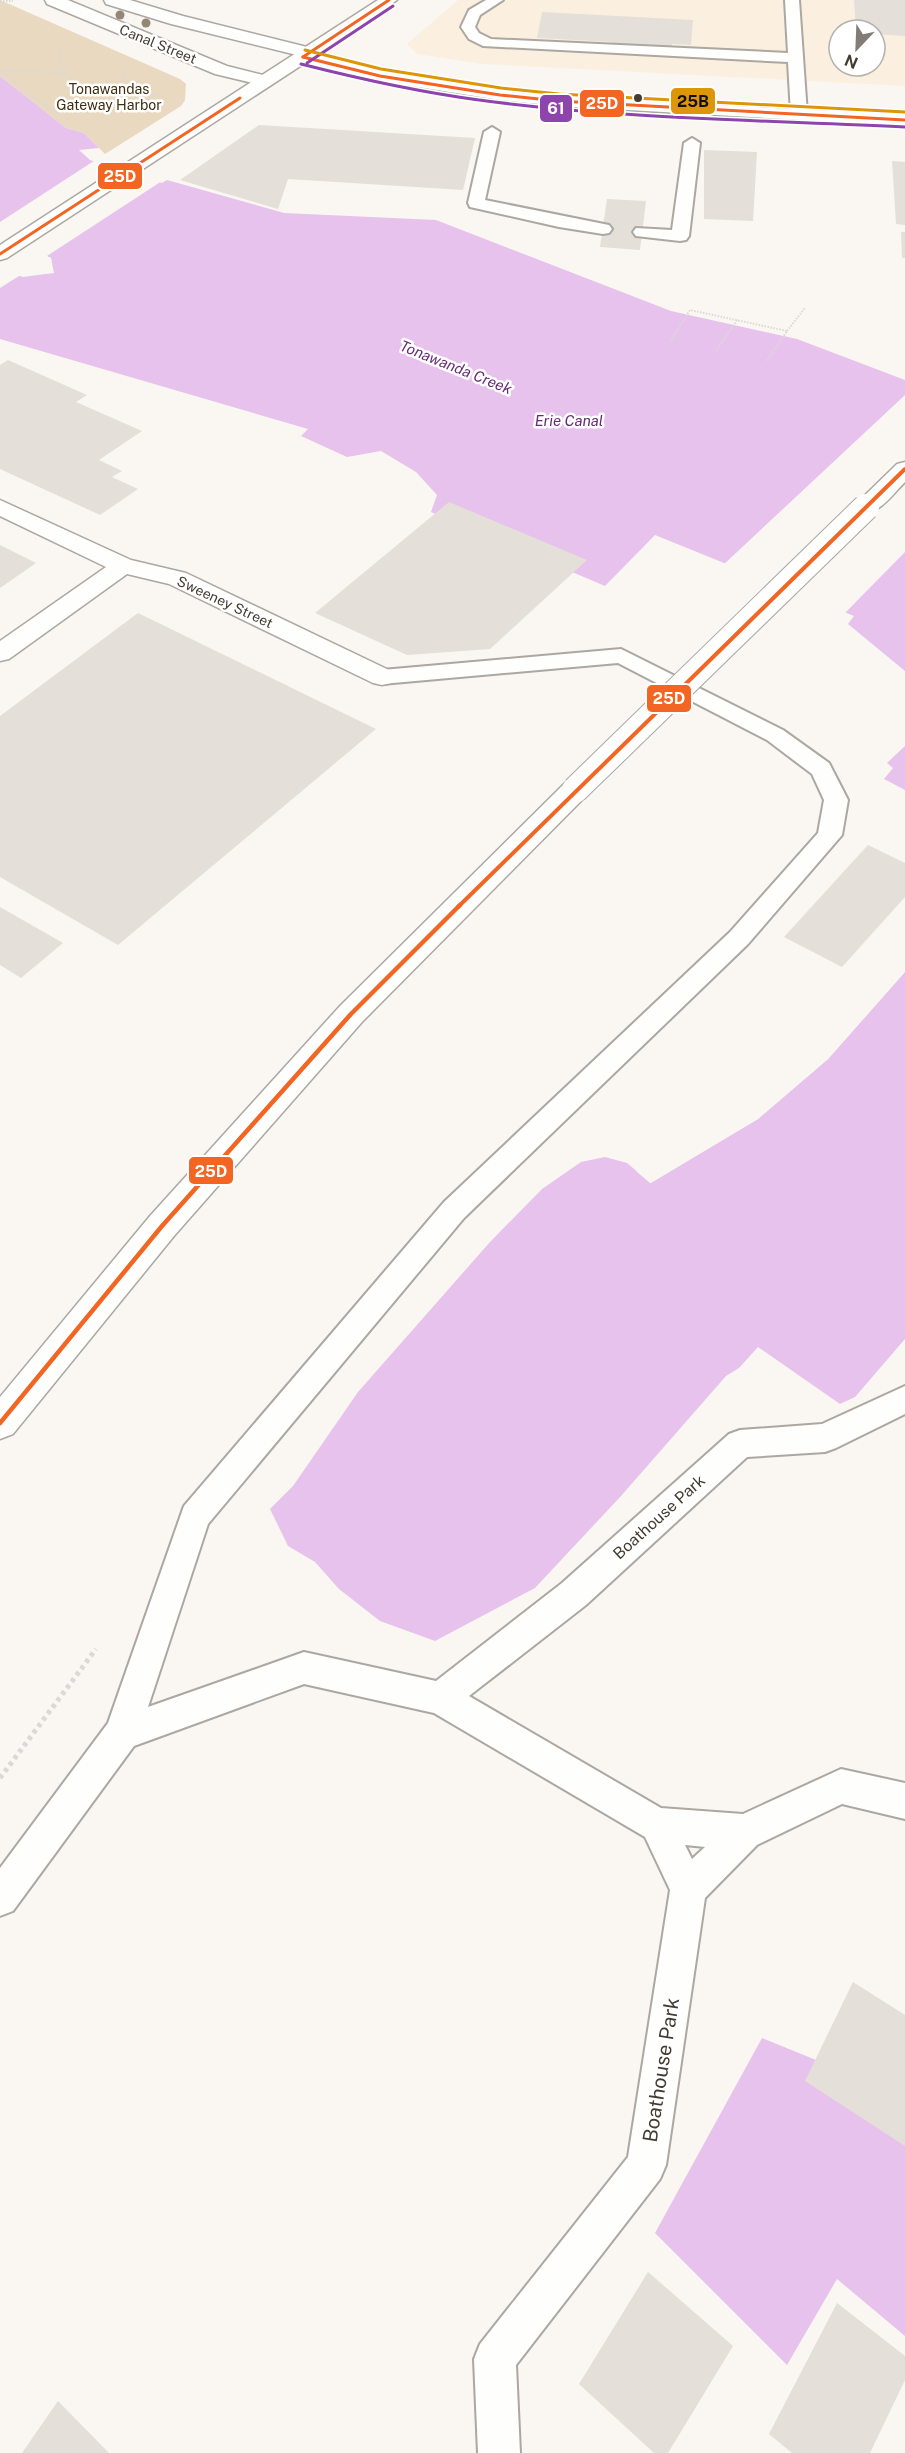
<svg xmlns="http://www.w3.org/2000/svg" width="905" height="2453" font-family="'Public Sans',sans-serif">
<rect width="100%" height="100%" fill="#faf6f1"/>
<!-- built -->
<path fill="#fbf0e0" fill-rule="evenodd" d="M458 0H905V86L482 64 417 54 407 44ZM839 30H875V66H839Z"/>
<!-- green -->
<path fill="#e9d9c0" d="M0 0 180 79 186 84 185 100 181 106 105 154 84 133 66 128 0 76Z"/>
<!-- water -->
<g fill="#e7c2ed">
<path d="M0 76 66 128 84 133 99 148 79 150 90 160 162 183 167 180 284 213 436 220 671 311 797 339 905 380V671L848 624 854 616 655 535 605 586 431 512 437 495 416 472 381 451 347 457 301 436 308 429 0 339V268L23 277 53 273 51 258 0 239Z"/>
<path d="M905 746V790L884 779 893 768 887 763Z"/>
<path d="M905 972V1339L855 1397 840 1404 758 1347 739 1368 726 1376 621 1496 535 1588 435 1641 380 1621 339 1589 315 1562 288 1546 270 1509 293 1486 358 1392 490 1242 542 1189 581 1162 605 1157 627 1163 651 1183 758 1119 828 1059Z"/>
<path d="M762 2038 870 2082 905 2110V2336L837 2279 787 2365 655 2233Z"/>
</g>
<!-- pier -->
<g fill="#faf6f1">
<path d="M97 159 165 179 47 256 51 258 54 273 19 276 0 288V265L23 274 50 271 48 261 0 242V222Z"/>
<path d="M905 395V552L843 615 722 566Z"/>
<path d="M905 969 904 973 828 1059 758 1119 650 1183 636 1171 639 1169 651 1180 756 1116 826 1056Z"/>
</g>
<!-- building -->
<g fill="#e4dfd8">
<path d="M854 0H905V36L875 34V30H856Z"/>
<path d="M542 12 693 20 691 45 672 44V49L611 46 612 42 537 38Z"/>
<path d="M259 125 475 138 463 190 288 179 278 209 180 180Z"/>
<path d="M704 150 757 152 753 221 704 219Z"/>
<path d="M892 161 905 162V225L896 224Z"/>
<path d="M607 199 646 201 640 250 600 247Z"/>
<path d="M901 232H905V258H902Z"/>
<path d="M8 360 87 395 76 402 142 431 99 460 122 471 112 477 138 489 100 515 0 469V365Z"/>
<path d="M449 502 587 560 490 649 407 655 315 613Z"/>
<path d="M0 545 36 563 0 588Z"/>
<path d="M138 613 376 729 118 945 0 877V716Z"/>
<path d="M868 845 905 863V897L842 967 784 937Z"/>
<path d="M0 907 63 943 21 978 0 965Z"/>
<path d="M853 1982 905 2015V2146L805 2081Z"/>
<path d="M648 2272 733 2346 668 2453H654L579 2384Z"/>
<path d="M837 2303 905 2356V2380L870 2453H792L769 2434Z"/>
<path d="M58 2401 109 2453H22Z"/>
</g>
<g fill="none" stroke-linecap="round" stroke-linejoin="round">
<defs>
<g id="lane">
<path d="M486 0H503L480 15 475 27 479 33 491 39 788 53 785 0H799L807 114 799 119 791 114 788 62 483 46 469 39 461 27 469 10Z"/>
<path d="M492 127 500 132 485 200 609 225 612 229 609 233 603 234 559 227 470 207 468 203 484 132Z"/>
<path d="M692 138 700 143 689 236 686 240 680 241 636 236 633 232 636 228 672 230 684 143Z"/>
<path d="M621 649 783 730 829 763 848 800 842 835 748 944 464 1218 208 1524 148 1707 304 1652 436 1681 562 1583 729 1434 740 1430 822 1424 905 1386V1414L836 1448 825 1452 747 1457 586 1605 469 1696 661 1808 743 1814 841 1769 905 1783V1819L842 1804 757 1845 705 1898 666 2165 660 2179 516 2365 520 2453H478L474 2359 480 2344 628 2157 670 1890 645 1837 434 1713 304 1684 134 1746 13 1911 0 1916V1868L108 1723 184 1506 444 1202 730 932 818 833 824 800 812 774 767 740 618 663 382 684 374 682 371 677 374 672 382 670ZM685 1845 705 1847 692 1859Z"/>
</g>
<g id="street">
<path d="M45 0H68L227 66 271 77 274 81 271 85 265 86 215 74 47 4Z"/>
<path d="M104 0H130L183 16 315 49 318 53 315 57 309 58 171 24 106 4Z"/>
<path d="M0 500 131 560 186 573 391 671 395 677 391 683 382 685 373 683 169 584 127 574 9 659 0 661V641L106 567 0 516Z"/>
</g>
<path id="secondary" d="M378 0H397L317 55C509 102 708 104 905 114V126L558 106 500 100 380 81 305 63 7 258 0 260V245Z"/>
<g id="primary">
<path d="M905 462V482C892 495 878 517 858 512L854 507 858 502 897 464Z"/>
<path d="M575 781 585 783 589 790 585 797 362 1022 174 1236 13 1434 0 1439V1397L150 1216 340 1006 565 783Z"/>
</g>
</defs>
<!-- lane casing -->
<use href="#lane" stroke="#aca7a1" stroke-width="4"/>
<!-- street casing -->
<use href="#street" stroke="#aca7a1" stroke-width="3"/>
<!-- secondary casing -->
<use href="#secondary" stroke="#aca7a1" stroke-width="3"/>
<!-- primary casing -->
<use href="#primary" stroke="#aca7a1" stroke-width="3"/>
<!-- path-far1 -->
<g stroke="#dbd9d7" stroke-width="2" stroke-dasharray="1.5 1.5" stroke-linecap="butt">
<path d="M0 1H13"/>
<path d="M59 47C60 54 59 64 63 70 83 102 133 95 165 95"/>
<path d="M0 68 25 91 68 120"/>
<path d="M3 70 64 73"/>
<path d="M109 112 125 74"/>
<path d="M787 331 805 308"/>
<path d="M670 342 690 310 787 331 766 362"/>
<path d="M716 351 737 320"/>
</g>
<!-- path -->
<path stroke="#dbd9d7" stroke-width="5" stroke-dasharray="4 4" stroke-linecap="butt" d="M0 1778 96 1649"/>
<!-- lane -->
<use href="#lane" fill="#fefefd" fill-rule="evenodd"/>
<!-- street -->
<use href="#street" fill="#fefefd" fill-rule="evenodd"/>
<!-- secondary -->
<use href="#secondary" fill="#fefefd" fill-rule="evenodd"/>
<!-- primary -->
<use href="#primary" fill="#fefefd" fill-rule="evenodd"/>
<defs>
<path id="primary-bridge" d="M575 790 866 507"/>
</defs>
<!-- primary-bridge casing -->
<use href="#primary-bridge" stroke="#aca7a1" stroke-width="28" stroke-linecap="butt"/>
<!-- primary-bridge -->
<use href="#primary-bridge" stroke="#fefefd" stroke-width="26"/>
<defs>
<g id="bus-1-far2">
<path d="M303 57 380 76 500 95 558 101 905 120"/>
<path d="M303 57 389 0"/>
<path d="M0 254 240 98"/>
</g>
<path id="bus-1-far1" d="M458 907 905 469"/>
<path id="bus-1" d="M0 1423 162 1226 351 1014 460 905"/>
<g id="bus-2">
<path d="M307 63 393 6"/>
<path d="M301 64C360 79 419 92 479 100 620 119 763 120 905 127"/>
</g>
<path id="bus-3" d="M305 50 381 69 501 88 559 94 905 112"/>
</defs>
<!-- bus-1-far2 casing -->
<use href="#bus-1-far2" stroke="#fff" stroke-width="6"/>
<!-- bus-1-far1 casing -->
<use href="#bus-1-far1" stroke="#fff" stroke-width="8"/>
<!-- bus-1 casing -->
<use href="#bus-1" stroke="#fff" stroke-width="9"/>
<!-- bus-2 casing -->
<use href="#bus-2" stroke="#fff" stroke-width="6"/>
<!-- bus-3 casing -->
<use href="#bus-3" stroke="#fff" stroke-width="6"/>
<!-- bus-1-far2 -->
<use href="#bus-1-far2" stroke="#f26522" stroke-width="3"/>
<!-- bus-1-far1 -->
<use href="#bus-1-far1" stroke="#f26522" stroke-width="4"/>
<!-- bus-1 -->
<use href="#bus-1" stroke="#f26522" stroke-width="4.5"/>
<!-- bus-2 -->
<use href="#bus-2" stroke="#8e44ad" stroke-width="3"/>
<!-- bus-3 -->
<use href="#bus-3" stroke="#dc9607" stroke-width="3"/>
</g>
<!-- trees -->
<g fill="#938874">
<circle cx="120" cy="15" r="4.5"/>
<circle cx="146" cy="23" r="4.5"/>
</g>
<!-- markers -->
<circle fill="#423c31" stroke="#fff" stroke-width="2" cx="638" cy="98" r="5"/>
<g text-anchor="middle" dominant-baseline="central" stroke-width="5" stroke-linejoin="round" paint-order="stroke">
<!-- far-street labels -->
<g font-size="14" fill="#423c31" stroke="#fff">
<text transform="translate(158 44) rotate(22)">Canal Street</text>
<text transform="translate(225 602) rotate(25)">Sweeney Street</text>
</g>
<!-- far-park labels -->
<g font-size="14" fill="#3f2e0e" stroke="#fff">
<text x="109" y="89">Tonawandas<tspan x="109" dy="16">Gateway Harbor</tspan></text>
</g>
<!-- far-water labels -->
<g font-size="15" font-style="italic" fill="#672b75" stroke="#fff">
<text transform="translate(456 367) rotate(22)">Tonawanda Creek</text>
<text x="569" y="420">Erie Canal</text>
</g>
<!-- street labels -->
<g font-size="16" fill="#423c31" stroke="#fff">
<text transform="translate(659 1517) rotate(-42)">Boathouse Park</text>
</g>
<!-- near-street labels -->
<g font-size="20" fill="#423c31" stroke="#fff">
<text transform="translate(661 2070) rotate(-81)">Boathouse Park</text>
</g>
</g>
<g stroke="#fff" stroke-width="2">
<rect x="670" y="87" width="46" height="28" rx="6" fill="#dc9607"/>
<rect x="579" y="89" width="46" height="29" rx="6" fill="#f26522"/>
<rect x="539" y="94" width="34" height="29" rx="6" fill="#8e44ad"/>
<rect x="97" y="162" width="46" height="28" rx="6" fill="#f26522"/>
<rect x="646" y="684" width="46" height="29" rx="6" fill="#f26522"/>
<rect x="188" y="1156" width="46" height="29" rx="6" fill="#f26522"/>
</g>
<g font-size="16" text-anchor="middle" font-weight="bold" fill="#fff">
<text x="602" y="109">25D</text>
<text x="556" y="114">61</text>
<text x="120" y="182">25D</text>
<text x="669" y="704">25D</text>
<text x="211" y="1177">25D</text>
</g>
<g font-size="16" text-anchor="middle" font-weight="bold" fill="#111">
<text x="693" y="107">25B</text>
</g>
<!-- north arrow -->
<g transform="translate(857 48) rotate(203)"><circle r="28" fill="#ffffff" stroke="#b3b1ad" stroke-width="1.5"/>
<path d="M0-4.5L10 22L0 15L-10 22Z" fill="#827d74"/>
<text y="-9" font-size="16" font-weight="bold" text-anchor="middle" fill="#423c31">N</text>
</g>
</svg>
